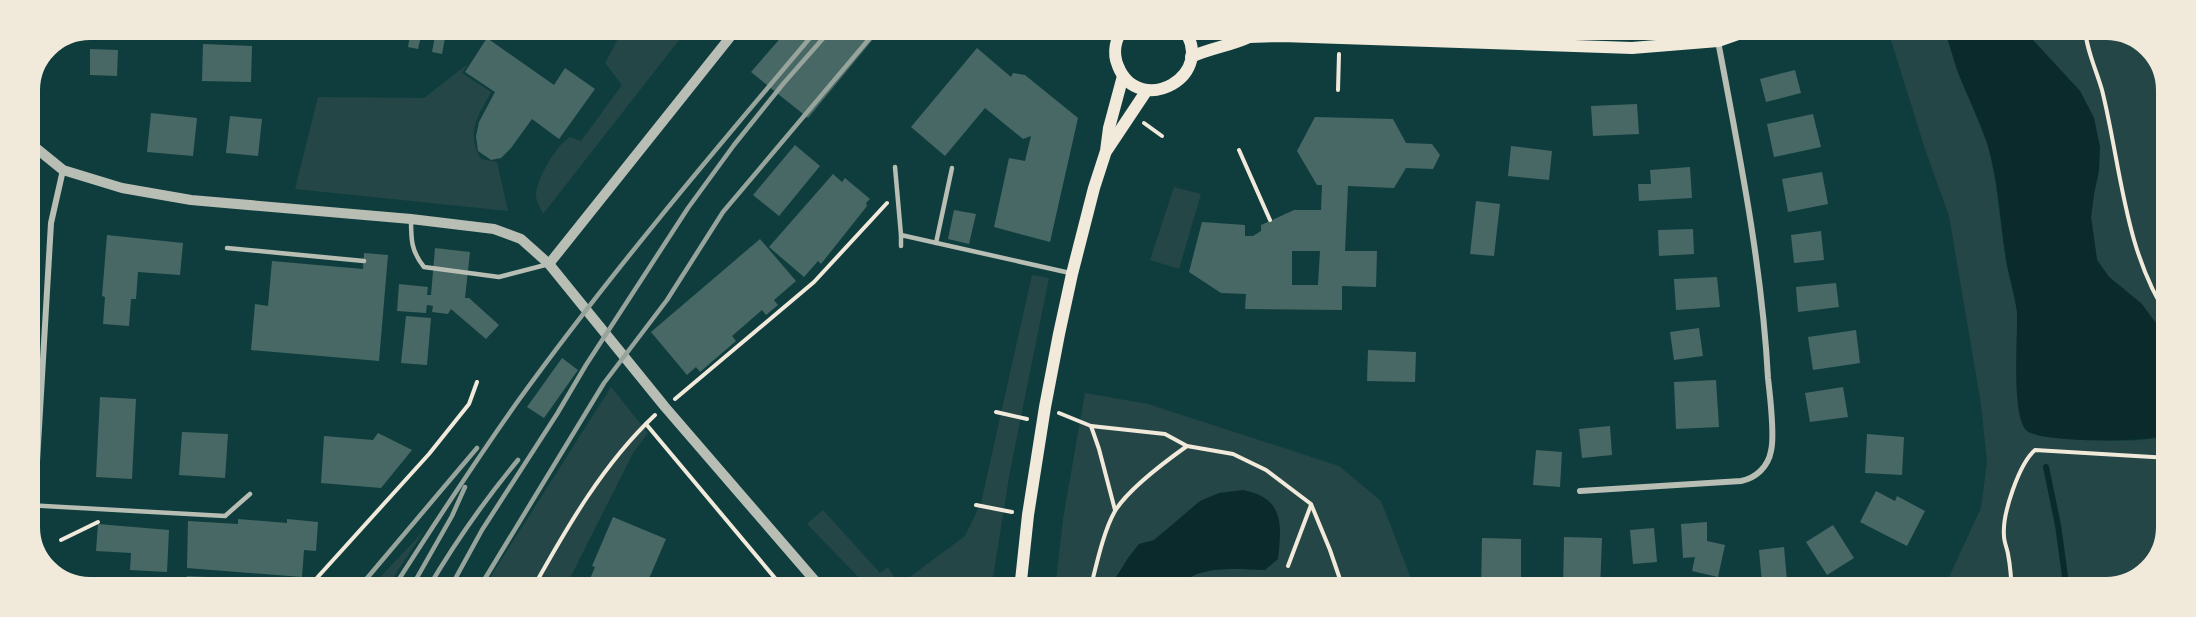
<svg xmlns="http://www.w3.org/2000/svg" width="2196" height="617" font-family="'Fira Sans Condensed',sans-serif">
<rect width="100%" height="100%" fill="#0f3d3e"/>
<!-- green -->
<g fill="#244646">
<path d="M625 26H690L543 214C541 209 536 201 536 196 535 181 557 144 570 137L581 141 622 85 605 63Z"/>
<path d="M1887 27H1946L1945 31 1958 71 1988 146 1995 179 2006 262 2017 311 2018 389 2041 436C2068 439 2147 446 2169 434L2168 543 2145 578 2106 591H1940L1943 590 1981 508 1987 462 1981 404 1949 216 1925 149Z"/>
<path d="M2018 28H2122L2154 48 2170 97 2169 341 2159 326 2124 289 2109 277 2097 260 2091 217 2094 194V118L2080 91 2033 40Z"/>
<path d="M468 64 462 73 491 92C477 118 466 131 481 159L497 162 508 211 295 189 318 97 424 98Z"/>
<path d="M1174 187 1201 194 1179 269 1150 260Z"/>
<path d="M1032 275 1049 278 1010 471 991 590H871L807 524 823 510 880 573 888 567 899 585 965 536 981 503Z"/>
<path d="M611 387 648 433 633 453 564 590H482Z"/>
<path d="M1085 393 1148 404 1339 466 1381 501 1416 591 1055 590 1063 519Z"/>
<path d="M424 531 385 590H368Z"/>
</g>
<!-- water -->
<g fill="#0a2a2b">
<path d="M1946 27 2018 28 2033 40 2080 91 2094 118 2100 147 2099 171 2094 194 2091 217 2097 260 2109 277 2142 304 2169 341V434C2153 443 2037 443 2026 430 2011 413 2018 336 2017 312 2015 294 2009 277 2006 259 2000 222 1999 182 1988 146 1980 120 1967 96 1957 70 1953 57 1949 44 1945 31Z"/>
<path d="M1243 490C1284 498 1282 524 1278 559L1265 570C1233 569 1196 564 1172 591L1108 590 1128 558 1139 544 1154 540 1200 501 1219 493Z"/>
</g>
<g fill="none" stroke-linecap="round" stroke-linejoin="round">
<!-- stream -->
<path stroke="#0a2a2b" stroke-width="6" d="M2046 467 2058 525 2067 591"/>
</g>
<!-- building -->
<g fill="#486865" fill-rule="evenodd">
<path d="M791 26H884L808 118 751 72Z"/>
<path d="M411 30 422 32 418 49 408 47Z"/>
<path d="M435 36 445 38 442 54 432 52Z"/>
<path d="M487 38 554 85 565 68 595 89 559 139 532 119 511 148 501 158 491 160 478 151 476 136 479 122 495 92 465 72Z"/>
<path d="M203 44 252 46 251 82 202 81Z"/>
<path d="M977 48 1011 77 1013 73 1025 75 1078 118 1050 242 994 227 1009 158 1025 161 1031 136 1023 139 985 108 945 156 911 127Z"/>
<path d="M90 49 118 50 117 76 90 75Z"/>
<path d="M1795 70 1801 93 1766 102 1760 79Z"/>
<path d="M1637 104 1639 134 1593 136 1591 106Z"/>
<path d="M151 113 197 118 193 156 147 152Z"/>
<path d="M1813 114 1821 147 1774 157 1767 124Z"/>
<path d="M230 116 262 119 258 156 226 153Z"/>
<path d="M1315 117 1393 119 1406 143 1432 144 1440 155 1433 169 1406 168 1394 188 1348 186 1345 251H1377L1376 287 1342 286V310L1245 309 1246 294 1221 293 1189 272 1202 222 1245 225V236H1253L1261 231V225L1294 210H1321L1322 185H1317L1297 151ZM1292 251H1320L1318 285H1292Z"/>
<path d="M795 145 820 166 779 216 753 195Z"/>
<path d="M1511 146 1552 151 1549 180 1508 176Z"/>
<path d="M1690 167 1692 198 1639 201 1638 184H1651L1650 170Z"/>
<path d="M1822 172 1828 204 1788 212 1782 179Z"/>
<path d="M833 174 842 182 845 178 870 199 866 203 867 206 821 264 818 261 804 277 769 247Z"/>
<path d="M1476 201 1500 204 1494 256 1470 254Z"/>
<path d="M954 210 976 214 969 244 948 239Z"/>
<path d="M1693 229 1694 254 1659 256 1658 230Z"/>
<path d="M1821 231 1824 260 1794 263 1791 235Z"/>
<path d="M107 235 183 243 180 275 138 272 136 299H131L129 326 103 324 105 297 102 296Z"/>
<path d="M760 239 796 281 774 300 778 305 766 315 762 310 732 336 736 341 700 372 696 367 687 375 651 332Z"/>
<path d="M435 248 470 252 465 298H469L499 325 486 339 451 309 448 314 432 312 433 306 427 305 426 313 397 311 399 284 428 287 427 295H431Z"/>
<path d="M364 253 388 255 379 361 251 350 255 304 268 306 272 261 363 269Z"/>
<path d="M1717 277 1720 307 1676 310 1674 279Z"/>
<path d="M1836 283 1839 307 1798 312 1796 287Z"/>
<path d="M406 316 431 318 427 365 401 363Z"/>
<path d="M1699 328 1703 356 1674 360 1670 332Z"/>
<path d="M1856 330 1860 363 1813 370 1808 337Z"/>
<path d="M1368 350 1416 352 1415 382 1367 381Z"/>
<path d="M562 358 578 370 544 418 527 407Z"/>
<path d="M1716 380 1719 427 1676 429 1674 382Z"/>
<path d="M1843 387 1848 417 1810 422 1805 393Z"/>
<path d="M100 397 136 399 132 479 96 477Z"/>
<path d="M1610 426 1612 455 1582 458 1579 429Z"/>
<path d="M182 432 228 434 225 478 179 475Z"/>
<path d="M378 433 412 450 381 488 321 483 324 436 373 440Z"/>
<path d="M1867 434 1904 437 1902 475 1865 473Z"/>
<path d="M1536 450 1562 452 1560 487 1533 485Z"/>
<path d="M1876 491 1895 501 1897 496 1925 511 1907 546 1860 522Z"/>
<path d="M613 517 666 539 645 588 642 587 640 590H582L587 578 590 579 595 567 592 566Z"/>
<path d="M238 519 287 523V519L318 522 316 551 304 550 302 577 187 568 188 521 238 524Z"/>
<path d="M1707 522V541L1725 545 1718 577 1692 571 1695 557 1683 558 1681 524Z"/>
<path d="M98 524 169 530 167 572 130 570 131 553 96 551Z"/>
<path d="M1833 525 1854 558 1827 575 1806 542Z"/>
<path d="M1654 528 1657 562 1633 564 1630 530Z"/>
<path d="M1564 537 1602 538 1600 590 1563 589Z"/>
<path d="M1482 538 1521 539V591H1481Z"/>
<path d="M1784 547 1787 581 1762 583 1759 550Z"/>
<path d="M187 576 274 580 273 590 187 589Z"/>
<path d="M86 581 114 583 113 589H86Z"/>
</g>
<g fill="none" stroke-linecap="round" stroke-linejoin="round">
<!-- path -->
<g stroke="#f1e9da" stroke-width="4">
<path d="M2085 28C2086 49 2096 69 2102 90 2121 166 2124 251 2169 318"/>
<path d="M1338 90 1339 54"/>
<path d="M1144 123 1162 136"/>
<path d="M1239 150 1270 220"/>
<path d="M26 281 37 282"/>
<path d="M675 399 814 282 887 203"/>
<path d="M996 412 1027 419"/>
<path d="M1059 413 1091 426 1165 434 1187 446 1233 454 1266 470 1311 504 1330 550 1344 591"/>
<path d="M646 424 785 590"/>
<path d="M1091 426 1099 449 1115 510"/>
<path d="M976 505 1012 512"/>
<path d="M61 540 98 522"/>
<path d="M1288 566 1311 505"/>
<path d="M306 590 429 454 469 404 477 382"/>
<path d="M532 590C567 527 603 464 655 415"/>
<path d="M1090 590C1096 567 1103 532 1115 511 1129 488 1166 461 1187 446"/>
<path d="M2011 591C2012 583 2010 564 2008 554 2007 548 2004 542 2004 536 2002 514 2019 464 2035 450L2169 458"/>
</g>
<!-- service -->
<g stroke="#b8beb3" stroke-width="4.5">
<path d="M895 167 901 235"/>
<path d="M411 219C411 239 411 251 424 267L499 277 549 264"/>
<path d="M936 243 952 168"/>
<path d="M901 246V235L1070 273"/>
<path d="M227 248 364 261"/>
<path d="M26 505 225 516 250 494"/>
</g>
<!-- minor -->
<g stroke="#b8beb3" stroke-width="6">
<path d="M1580 491 1741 481C1756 478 1768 467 1771 451 1775 435 1770 396 1768 378 1762 265 1739 153 1718 41"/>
<path d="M32 547 51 223 63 170"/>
</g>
<!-- tertiary -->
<g stroke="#b8beb3" stroke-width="10">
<path d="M26 140 63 170 122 188 191 200 411 219 494 229 521 239 549 264 665 407 823 590"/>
<path d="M549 264 739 26"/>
</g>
<!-- secondary -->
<g stroke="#f1e9da" stroke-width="12">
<path d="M1124 27C1116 38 1112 52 1118 66 1139 119 1220 75 1182 27"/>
<path d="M1183 27 1233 29 1249 37 1282 36 1632 48 1718 41 1758 27"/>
<path d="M1191 57C1210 48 1230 46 1249 37"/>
<path d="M1107 150 1147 90"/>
<path d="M1020 590 1028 515 1045 407 1059 334 1072 274 1094 188 1106 151 1109 128 1123 76"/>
</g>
<!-- rail -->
<g stroke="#97a49c" stroke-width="4.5">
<path d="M357 590 477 448"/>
<path d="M392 590C433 526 474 463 518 401 612 271 716 149 820 26"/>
<path d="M410 590 452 516 465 487"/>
<path d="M427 590C454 544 484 501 518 460"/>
<path d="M449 590 482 530 557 414 586 365 688 208 734 145 783 84 834 26"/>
<path d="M478 590 604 383 667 300 723 212 880 26"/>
</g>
</g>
<!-- crop -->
<path d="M0 0H2196V617H0ZM90 36H2106A54 54 0 0 1 2160 90V527A54 54 0 0 1 2106 581H90A54 54 0 0 1 36 527V90A54 54 0 0 1 90 36Z" fill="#f1e9da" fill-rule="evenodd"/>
<path fill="none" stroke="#f1e9da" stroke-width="8" d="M90 36H2106A54 54 0 0 1 2160 90V527A54 54 0 0 1 2106 581H90A54 54 0 0 1 36 527V90A54 54 0 0 1 90 36Z"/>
</svg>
